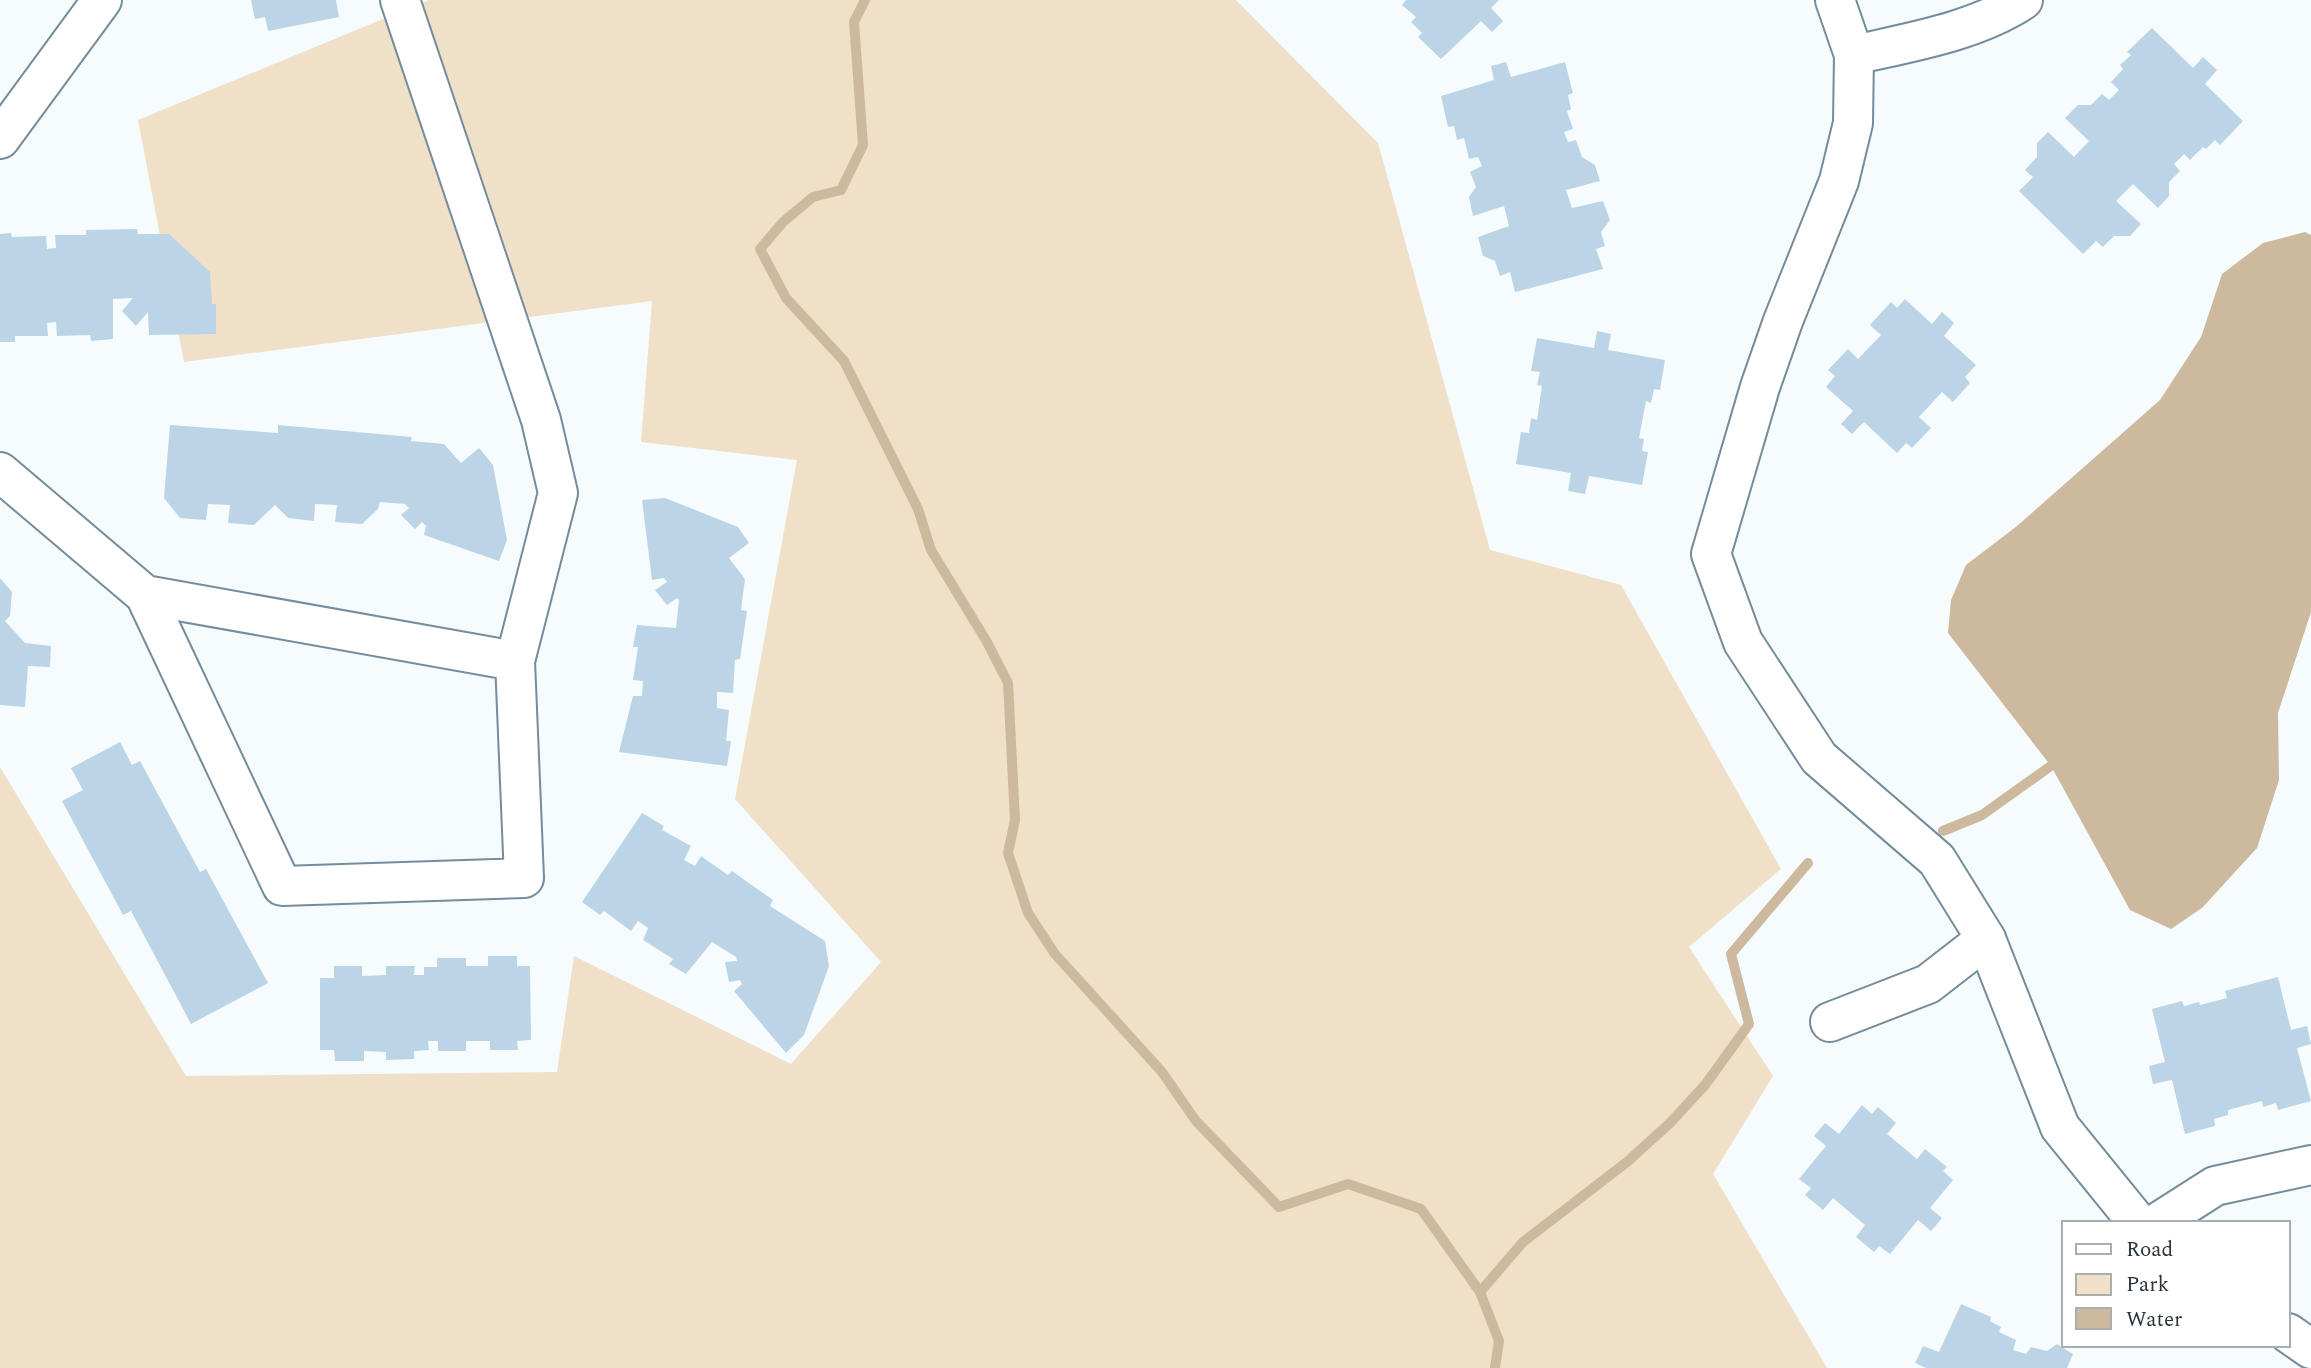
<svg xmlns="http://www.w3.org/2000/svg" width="2311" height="1368" font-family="Spectral,serif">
<rect width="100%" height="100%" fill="#f6fbfe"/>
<!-- green -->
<path fill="#f0e0c8" d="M429 0H1236L1378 143 1490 550 1621 585 1781 869 1689 947 1773 1076 1713 1174 1827 1368H0V767L186 1076 557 1072 574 956 791 1064 881 962 735 799 797 460 641 442 652 301 184 362 138 120Z"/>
<!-- water -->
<path fill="#cdba9e" d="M2305 232 2311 235V612L2278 713 2279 780 2257 848 2202 908 2171 929 2130 910 2051 766 1948 633 1951 600 1966 565 2017 526 2160 400 2201 337 2222 274 2263 243Z"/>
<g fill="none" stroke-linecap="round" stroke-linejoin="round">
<!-- stream -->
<g stroke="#cdba9e" stroke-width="10">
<path d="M865 0 854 22 863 145 841 190 813 197 783 222 760 249 786 298 844 361 918 509 931 550 987 642 1008 683 1015 820 1008 853 1028 913 1055 954 1162 1072 1196 1121 1279 1207 1348 1184 1421 1209 1480 1292 1499 1341 1495 1368"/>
<path d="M1943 831 1982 815 2062 758"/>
<path d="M1480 1292 1523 1242 1627 1162 1670 1123 1705 1085 1749 1024 1731 954 1808 863"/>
</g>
</g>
<!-- building -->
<g fill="#bcd5e6">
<path d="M251 0H336L339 17 268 31 265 17 255 19Z"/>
<path d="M1406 0H1499L1491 8 1503 21 1492 32 1481 21 1441 59 1418 37 1422 33 1411 22 1416 17 1402 5Z"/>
<path d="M2152 28 2193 68 2203 57 2217 70 2205 84 2243 121 2220 145 2215 140 2206 149 2203 147 2190 160 2184 154 2174 164 2180 171 2169 182V196L2158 208 2133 184 2116 201 2141 224 2130 236H2114L2103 247 2096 241 2083 254 2019 191 2033 177 2025 170 2037 157V143L2048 132 2074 157 2089 141 2065 118 2078 105H2091L2102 94 2109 100 2119 90 2111 82 2123 69 2120 65 2131 55 2127 52Z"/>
<path d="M1506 62 1511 77 1565 62 1573 93 1568 95 1571 109 1567 111 1573 129 1564 132 1568 142 1576 140 1582 157 1595 165 1600 181 1566 190 1572 208 1603 201 1610 220 1601 232 1605 246 1596 249 1603 269 1515 292 1510 272 1500 276 1495 261 1483 256 1478 237 1509 226 1504 206 1473 216 1469 197 1476 187 1470 172 1482 166 1478 157 1469 159 1464 138 1457 140 1454 126 1448 127 1441 96 1494 80 1491 66Z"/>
<path d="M137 229 138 234H169L210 272 212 304H216V334L149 335 148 312 136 326 122 311 133 298 113 299V339L91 341 90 335 57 336 56 322 47 323 48 336H15V342H0V234L11 233 12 237 46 236 47 249 56 248 55 235H86V230Z"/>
<path d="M1905 299 1932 324 1942 312 1954 323 1944 336 1976 365 1965 377 1970 383 1953 402 1942 392 1919 417 1931 428 1912 448 1906 443 1897 453 1864 422 1852 434 1841 424 1853 411 1826 387 1835 376 1828 370 1848 349 1858 359 1881 335 1870 325 1891 302 1897 308Z"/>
<path d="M1597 331 1611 334 1608 350 1665 360 1660 390 1654 389 1651 403 1646 401 1639 438 1644 439 1642 451 1648 452 1642 485 1589 476 1585 494 1568 491 1571 473 1516 464 1521 432 1529 433 1531 418 1537 420 1542 386 1537 385 1540 372 1531 371 1537 338 1594 348Z"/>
<path d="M170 425 278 433V425L412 437 411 441 444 444 461 463 479 448 493 465 507 540 499 561 424 535 426 526 422 522 415 529 401 515 409 508 405 504 380 502 378 509 362 524 335 522 337 505 315 504 314 521 288 518 275 505 254 525 228 523 230 505 208 504 206 520 180 518 164 498Z"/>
<path d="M665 498 738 527 749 543 729 558 745 579 741 610 747 611 740 659 735 660 733 693 717 692V708L729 710 726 741H731L727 766 619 752 633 696H642L643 681 633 680 638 647H633L637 625 676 628 679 600 677 598 667 605 655 590 667 582 664 578 652 580 642 500Z"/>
<path d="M0 578 12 592 10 616 5 621 25 643 51 646 50 667 28 666 25 707 0 705Z"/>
<path d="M120 742 132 765 140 761 200 872 206 869 268 983 191 1024 131 911 123 915 62 801 83 790 71 768Z"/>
<path d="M642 813 664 826 662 830 691 846 684 860 695 866 701 856 728 875 732 871 773 900 770 906 825 941 829 966 804 1035 786 1053 734 991 742 984 740 980 729 982 725 962 737 961 736 957 712 942 686 974 669 964 673 959 643 940 648 928 638 921 631 931 604 911 600 915 582 902Z"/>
<path d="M488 956H517V966H530L531 1040 517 1041 518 1050H490V1041H466V1051H438V1041H428L429 1050 414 1051V1059L386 1060V1052L364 1051V1061H335L334 1050H320V978H334V966H362V976L386 975V966H415L414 975H424V967H437V958H466V966H488Z"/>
<path d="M2278 977 2291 1030 2307 1026 2311 1044 2297 1048 2311 1101 2278 1110 2276 1103 2263 1107 2262 1101 2228 1110V1115L2214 1119 2215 1126 2185 1134 2172 1080 2153 1084 2149 1066 2165 1062 2152 1009 2182 1001 2184 1006 2199 1002 2200 1005 2227 998 2225 991Z"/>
<path d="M1862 1105 1872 1114 1878 1107 1896 1123 1887 1134 1917 1159 1925 1149 1947 1167 1943 1171 1953 1180 1930 1208 1942 1218 1931 1231 1918 1220 1890 1254 1879 1246 1874 1252 1856 1237 1865 1225 1833 1198 1823 1210 1805 1195 1811 1188 1799 1179 1826 1146 1814 1136 1825 1123 1839 1134Z"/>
<path d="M1961 1304 1991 1317 1990 1321 2001 1327 1999 1332 2016 1340 2013 1350 2026 1354 2031 1347 2047 1351 2057 1344 2073 1354 2067 1368H1926L1915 1363 1923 1346 1939 1352Z"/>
</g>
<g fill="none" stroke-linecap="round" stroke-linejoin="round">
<defs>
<g id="minor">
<path d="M400 0 541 420 558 493 515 661"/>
<path d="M1835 0 1854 55 1853 123 1839 181 1783 321 1760 387 1711 554 1743 642 1819 758 1937 860 1986 939 2060 1127 2138 1223"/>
<path d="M1854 55C1910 42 1974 32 2023 0"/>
<path d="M0 139 102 0"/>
<path d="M0 472 145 595 282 886 524 878 515 661 145 595"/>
<path d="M1830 1022 1928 984 1986 939"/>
<path d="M2157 1223 2215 1186 2311 1165"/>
<path d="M2288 1333 2311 1349"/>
</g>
</defs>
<!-- minor casing -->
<use href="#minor" stroke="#748c9b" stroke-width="42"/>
<!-- minor -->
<use href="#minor" stroke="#fff" stroke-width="38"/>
</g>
<!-- legend -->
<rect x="2062" y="1221" width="228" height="126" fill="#ffffff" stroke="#abaeb1" stroke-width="2"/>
<rect x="2076" y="1244" width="35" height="10" fill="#ffffff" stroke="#abaeb1" stroke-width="2"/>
<text x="2126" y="1256" font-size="21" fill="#2c353c">Road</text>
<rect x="2076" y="1274" width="35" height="21" fill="#f0e0c8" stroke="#abaeb1" stroke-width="2"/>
<text x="2126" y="1291" font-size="21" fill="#2c353c">Park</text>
<rect x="2076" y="1308" width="35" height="21" fill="#cdba9e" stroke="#abaeb1" stroke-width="2"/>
<text x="2126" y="1326" font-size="21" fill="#2c353c">Water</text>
</svg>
